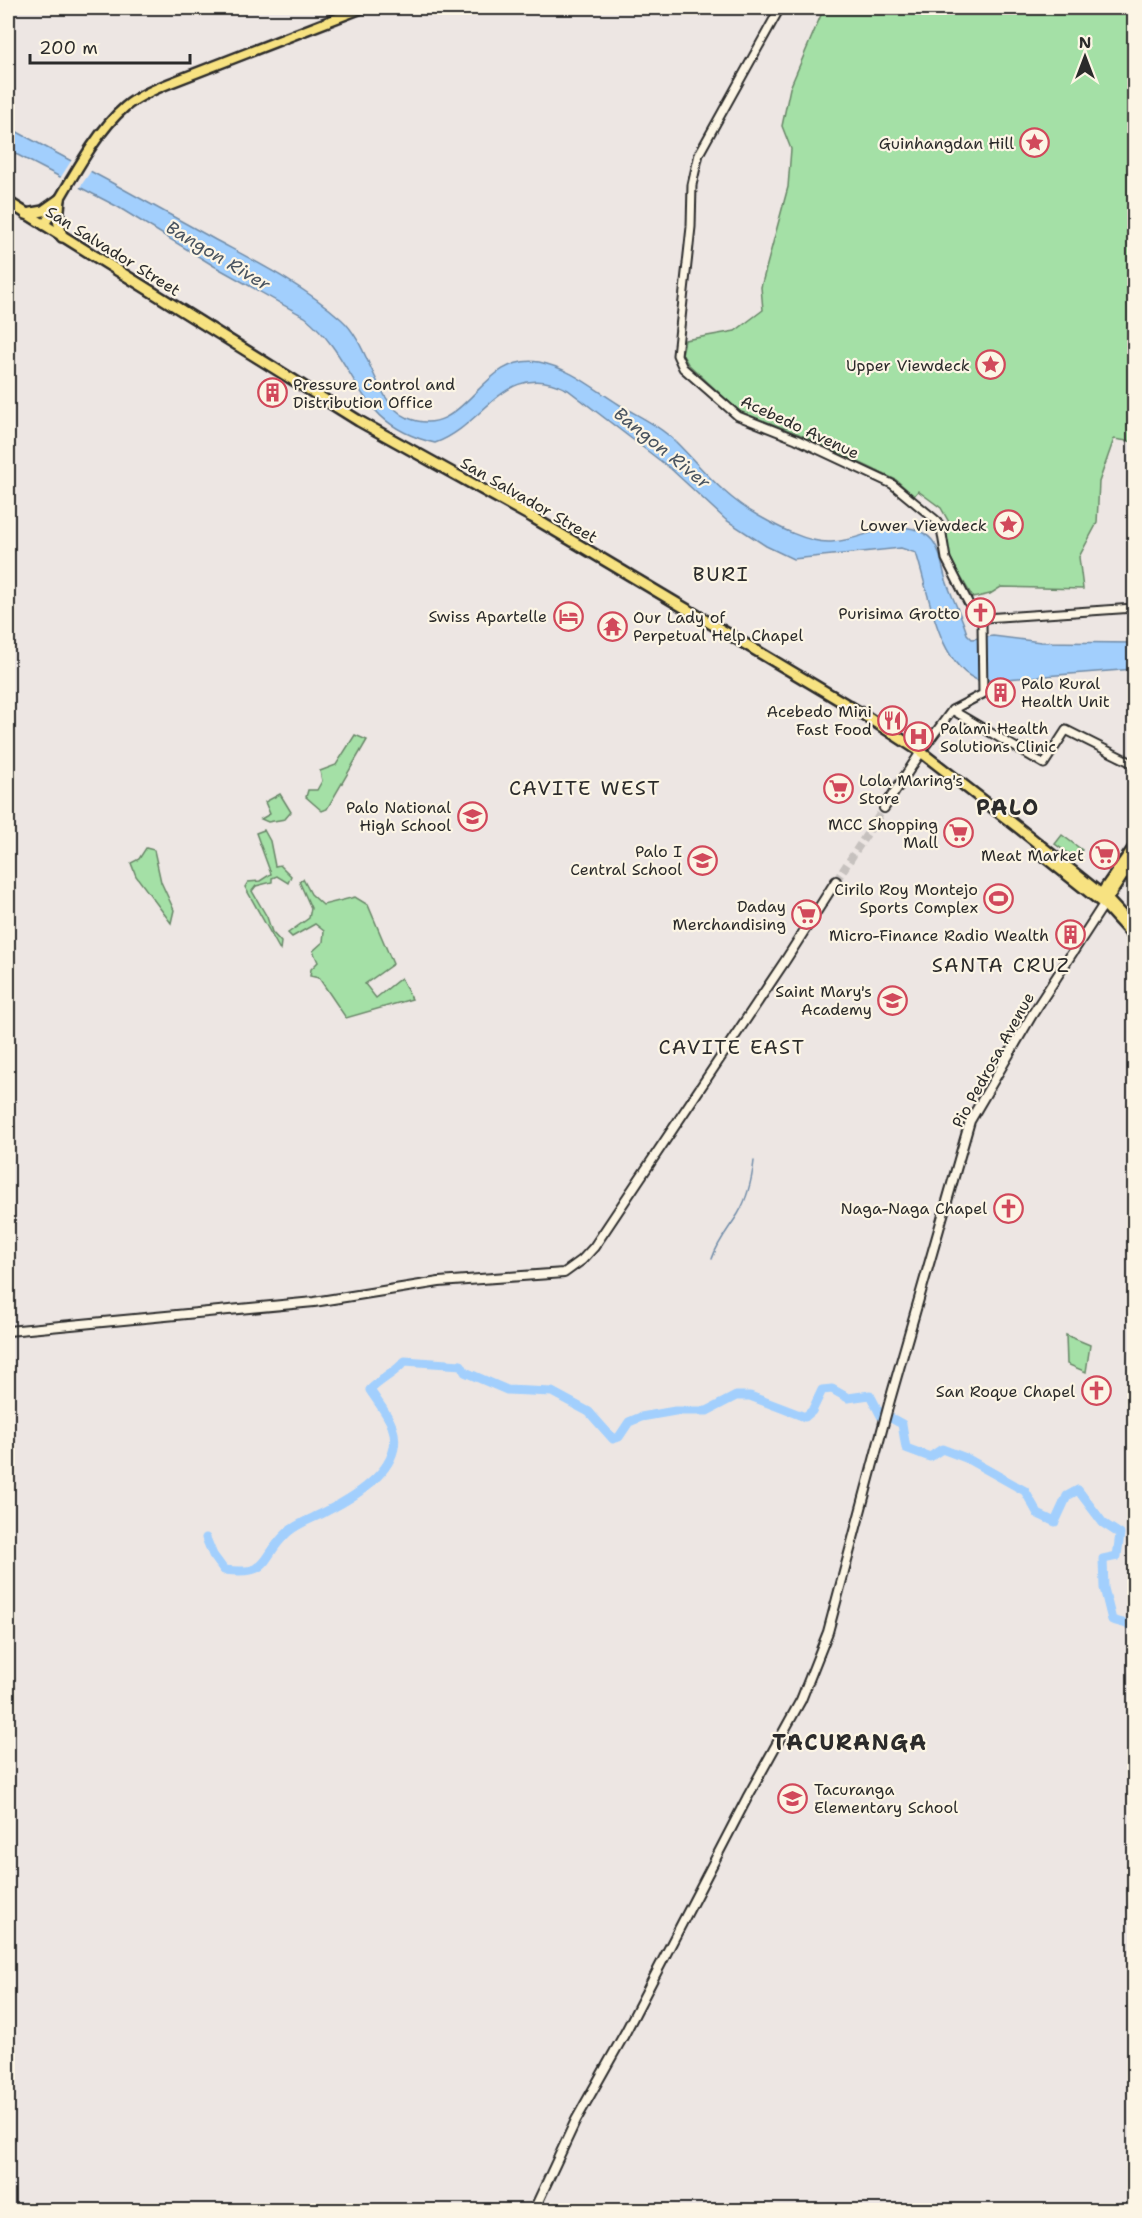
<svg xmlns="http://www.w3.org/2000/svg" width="1142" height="2218" font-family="'Shantell Sans',sans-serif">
<rect width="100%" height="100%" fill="#ede6e3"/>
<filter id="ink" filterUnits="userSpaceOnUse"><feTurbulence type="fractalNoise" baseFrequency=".0167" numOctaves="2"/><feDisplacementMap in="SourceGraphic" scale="12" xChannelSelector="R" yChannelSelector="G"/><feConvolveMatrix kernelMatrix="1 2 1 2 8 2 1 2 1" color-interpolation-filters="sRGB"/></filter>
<g filter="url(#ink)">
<!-- green -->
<g fill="#a4e0a6" stroke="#688668" stroke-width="1.5">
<path d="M824 8H1134V442L1114 439 1099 482 1097 523 1079 557 1083 589 1001 587 990 594 973 598C962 577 937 548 950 524L941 508 918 491 914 496 896 480 799 434 739 411 688 364 682 354 685 340 735 331 763 310 761 287 788 187 791 149 782 126 790 88Z"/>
<path d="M355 735 367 740 327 809 322 811 306 797 308 790H317L322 781 320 771 336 765Z"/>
<path d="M280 794 291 812 285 819 268 822 261 819 270 814 265 802Z"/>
<path d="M264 830 270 841 275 866 280 865 291 876 288 883 277 876 272 878V882L256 886 252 891 267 917 272 932 281 942 280 950 245 887 248 882 260 881 271 874 256 833Z"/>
<path d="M1062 835 1082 850 1076 859 1055 844Z"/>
<path d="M146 848 154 850 161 882 174 910 171 923 136 876 131 863 139 859Z"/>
<path d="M303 879 311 894 323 905 355 897 368 905 393 964 365 984 376 998 401 978 412 999 346 1018 319 978 310 976 311 969 318 962 313 951 323 942 324 931 315 924 292 937 288 933 309 918 311 908 299 881Z"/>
<path d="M1066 1335 1090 1345 1086 1372 1067 1364Z"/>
</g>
<!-- water -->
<path fill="#a2cffd" stroke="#728da9" stroke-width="1.5" d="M8 127C76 163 144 200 212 238 256 262 303 285 341 319 370 344 375 404 408 418 466 442 479 352 539 362 570 368 594 389 620 405 638 416 660 426 676 442 702 468 724 497 757 515 778 527 807 543 831 542 864 541 893 515 925 534 942 544 941 568 947 583 953 600 962 616 967 634L972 639 993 636 1041 642 1134 643V669L980 681C937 666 929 591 916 553L901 548 793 559 766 546 726 520 671 469 568 390C505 357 486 425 435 443 352 424 362 364 305 317L214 266 118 207 8 150Z"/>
<!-- pier -->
<path fill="#ede6e3" d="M73 158 93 168 78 190 59 180Z"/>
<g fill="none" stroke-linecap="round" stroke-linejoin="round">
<!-- stream -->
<path stroke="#728da9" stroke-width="1.5" d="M712 1259C718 1241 728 1230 738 1214 747 1199 752 1179 754 1161"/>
<!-- river -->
<g stroke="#a2cffd" stroke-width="9">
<path d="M891 1418 902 1424 906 1448 930 1457 942 1449 966 1458 1025 1491 1038 1514 1055 1522 1067 1496 1078 1490 1103 1523 1120 1534 1117 1556 1103 1559 1104 1588 1112 1620 1134 1626"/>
<path d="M206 1538 213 1555 224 1570C273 1576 259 1558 288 1532 298 1523 314 1518 325 1512 355 1497 407 1467 392 1426 388 1414 377 1401 370 1390 382 1378 394 1374 405 1361L461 1365 465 1372 507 1390 552 1392 589 1412 613 1439 619 1437 629 1422 641 1417 675 1411H707L736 1396H750L805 1417 812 1411 822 1390 832 1389 848 1398 870 1395 881 1416"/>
</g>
<!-- secondary-tunnel -->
<path stroke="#c6c1be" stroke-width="8" stroke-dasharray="8 4" stroke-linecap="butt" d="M836 881 884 808"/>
<defs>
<g id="tertiary">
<path d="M780 8 699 154 692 185 691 227 677 355 683 368 738 416 796 439 892 484 937 521 941 528 946 559 973 612 982 623 983 694 952 710 921 752"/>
<path d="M982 623 985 618 1134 608"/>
<path d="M952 710 1044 764 1066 730 1134 764"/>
</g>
<g id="secondary">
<path d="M884 808 921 752"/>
<path d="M8 1331 314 1302 439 1282 564 1273 582 1260 594 1247 785 961 836 881"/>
<path d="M534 2210 576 2120 625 2033 747 1798 801 1700 828 1632 890 1400 970 1121 1032 1015 1104 904"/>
</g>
<path id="primary" d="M44 225C66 190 94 133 125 107 138 96 155 89 170 83L363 8"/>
<g id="trunk">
<path d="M60 199 58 220 62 237"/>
<path d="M8 202 359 421 532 517 861 713 921 752 1020 829 1107 899 1134 928"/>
<path d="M26 214 43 211 60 199"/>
<path d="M1041 854 1104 904 1134 937"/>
<path d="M1099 897 1134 847"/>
<path d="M1104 904 1134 858"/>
</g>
</defs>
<!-- tertiary casing -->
<use href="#tertiary" stroke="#2b2b2b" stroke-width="11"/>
<!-- secondary casing -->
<use href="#secondary" stroke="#2b2b2b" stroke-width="12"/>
<!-- primary casing -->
<use href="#primary" stroke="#2b2b2b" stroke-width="13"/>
<!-- trunk casing -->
<use href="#trunk" stroke="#2b2b2b" stroke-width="14"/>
<!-- tertiary -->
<use href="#tertiary" stroke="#fcf5e5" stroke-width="7"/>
<!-- secondary -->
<use href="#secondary" stroke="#fcf5e5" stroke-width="8"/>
<!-- primary -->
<use href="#primary" stroke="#f7e281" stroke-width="8"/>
<!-- trunk -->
<use href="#trunk" stroke="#f7e281" stroke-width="9"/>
</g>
</g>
<!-- icons -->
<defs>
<symbol id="sight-ring" viewBox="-11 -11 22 22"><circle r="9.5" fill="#fcf5e5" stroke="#d1495b" stroke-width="1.5"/><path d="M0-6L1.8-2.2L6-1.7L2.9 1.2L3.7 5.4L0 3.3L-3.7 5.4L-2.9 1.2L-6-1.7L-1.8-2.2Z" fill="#d1495b"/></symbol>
<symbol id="building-ring" viewBox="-11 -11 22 22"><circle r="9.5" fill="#fcf5e5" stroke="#d1495b" stroke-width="1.5"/><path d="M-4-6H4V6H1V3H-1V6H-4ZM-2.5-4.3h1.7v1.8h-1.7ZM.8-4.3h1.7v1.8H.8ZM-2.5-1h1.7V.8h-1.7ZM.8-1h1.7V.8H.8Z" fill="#d1495b"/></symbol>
<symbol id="church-ring" viewBox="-11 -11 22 22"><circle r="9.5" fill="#fcf5e5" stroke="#d1495b" stroke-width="1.5"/><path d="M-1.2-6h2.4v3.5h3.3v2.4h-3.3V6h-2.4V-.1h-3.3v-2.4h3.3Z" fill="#d1495b"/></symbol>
<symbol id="hotel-ring" viewBox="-11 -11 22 22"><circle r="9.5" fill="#fcf5e5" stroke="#d1495b" stroke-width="1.5"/><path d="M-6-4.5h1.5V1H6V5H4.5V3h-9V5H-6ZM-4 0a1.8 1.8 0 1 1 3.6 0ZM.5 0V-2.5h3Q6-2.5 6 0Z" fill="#d1495b"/></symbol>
<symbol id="temple-ring" viewBox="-11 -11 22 22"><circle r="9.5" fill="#fcf5e5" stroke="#d1495b" stroke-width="1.5"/><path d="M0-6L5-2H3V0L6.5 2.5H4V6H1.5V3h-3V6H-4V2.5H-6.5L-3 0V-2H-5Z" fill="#d1495b"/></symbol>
<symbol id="restaurant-ring" viewBox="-11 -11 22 22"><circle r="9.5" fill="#fcf5e5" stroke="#d1495b" stroke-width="1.5"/><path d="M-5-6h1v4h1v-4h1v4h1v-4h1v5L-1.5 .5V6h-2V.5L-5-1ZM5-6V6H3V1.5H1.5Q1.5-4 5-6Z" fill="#d1495b"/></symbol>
<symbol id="hospital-ring" viewBox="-11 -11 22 22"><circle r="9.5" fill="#fcf5e5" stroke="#d1495b" stroke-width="1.5"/><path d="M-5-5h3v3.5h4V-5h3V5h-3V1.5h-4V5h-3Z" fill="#d1495b"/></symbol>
<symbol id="supermarket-ring" viewBox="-11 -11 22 22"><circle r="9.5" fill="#fcf5e5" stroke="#d1495b" stroke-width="1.5"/><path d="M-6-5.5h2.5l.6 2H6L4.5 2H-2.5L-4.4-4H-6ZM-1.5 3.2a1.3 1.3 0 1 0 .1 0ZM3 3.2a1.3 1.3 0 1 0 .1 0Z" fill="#d1495b"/></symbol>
<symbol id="school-ring" viewBox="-11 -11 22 22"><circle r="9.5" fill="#fcf5e5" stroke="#d1495b" stroke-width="1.5"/><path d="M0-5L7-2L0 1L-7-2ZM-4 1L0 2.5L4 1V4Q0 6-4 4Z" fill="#d1495b"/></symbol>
<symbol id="stadium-ring" viewBox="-11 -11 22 22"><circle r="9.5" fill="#fcf5e5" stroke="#d1495b" stroke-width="1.5"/><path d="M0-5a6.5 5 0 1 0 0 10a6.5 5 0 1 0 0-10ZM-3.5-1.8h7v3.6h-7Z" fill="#d1495b"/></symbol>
</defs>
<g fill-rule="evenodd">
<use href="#sight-ring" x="1018" y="126" width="33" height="33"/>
<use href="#sight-ring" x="974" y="348" width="33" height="33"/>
<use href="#building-ring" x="256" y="376" width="33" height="33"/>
<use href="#sight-ring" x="992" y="508" width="33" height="33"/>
<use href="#church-ring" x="964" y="596" width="33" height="33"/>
<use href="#hotel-ring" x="552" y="600" width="33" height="33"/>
<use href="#temple-ring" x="596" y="610" width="33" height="33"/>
<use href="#building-ring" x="984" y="676" width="33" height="33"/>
<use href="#restaurant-ring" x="876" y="704" width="33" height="33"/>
<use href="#hospital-ring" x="902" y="720" width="33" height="33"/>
<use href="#supermarket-ring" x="822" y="772" width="33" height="33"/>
<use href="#school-ring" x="456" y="800" width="33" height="33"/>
<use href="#supermarket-ring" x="942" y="816" width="33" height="33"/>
<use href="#supermarket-ring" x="1088" y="838" width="33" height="33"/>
<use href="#school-ring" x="686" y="844" width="33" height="33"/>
<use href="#stadium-ring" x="982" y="882" width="33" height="33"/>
<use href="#supermarket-ring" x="790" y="898" width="33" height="33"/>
<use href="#building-ring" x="1054" y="918" width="33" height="33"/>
<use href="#school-ring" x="876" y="984" width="33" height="33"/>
<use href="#church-ring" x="992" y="1192" width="33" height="33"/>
<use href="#church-ring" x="1080" y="1374" width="33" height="33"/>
<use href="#school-ring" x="776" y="1782" width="33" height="33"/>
</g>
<g text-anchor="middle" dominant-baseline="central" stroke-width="4.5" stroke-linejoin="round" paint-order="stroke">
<!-- poi labels -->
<g font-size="16" fill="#2b2b2b" stroke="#fcf5e5" text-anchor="end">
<text x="1014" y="143">Guinhangdan Hill</text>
<text x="970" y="365">Upper Viewdeck</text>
<text x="293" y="384" text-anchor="start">Pressure Control and<tspan x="293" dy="18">Distribution Office</tspan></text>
<text x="987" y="525">Lower Viewdeck</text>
<text x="960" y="613">Purisima Grotto</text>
<text x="547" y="616">Swiss Apartelle</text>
<text x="633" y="617" text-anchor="start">Our Lady of<tspan x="633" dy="18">Perpetual Help Chapel</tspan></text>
<text x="1021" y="683" text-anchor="start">Palo Rural<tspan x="1021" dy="18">Health Unit</tspan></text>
<text x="872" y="711">Acebedo Mini<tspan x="872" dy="18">Fast Food</tspan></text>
<text x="940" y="728" text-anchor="start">Palami Health<tspan x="940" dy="18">Solutions Clinic</tspan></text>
<text x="859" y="780" text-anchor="start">Lola Maring's<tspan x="859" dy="18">Store</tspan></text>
<text x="451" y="807">Palo National<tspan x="451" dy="18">High School</tspan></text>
<text x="938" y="824">MCC Shopping<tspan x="938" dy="18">Mall</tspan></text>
<text x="682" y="851">Palo I<tspan x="682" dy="18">Central School</tspan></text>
<text x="1084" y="855">Meat Market</text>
<text x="978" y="889">Cirilo Roy Montejo<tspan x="978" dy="18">Sports Complex</tspan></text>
<text x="786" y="906">Daday<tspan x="786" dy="18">Merchandising</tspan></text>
<text x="1049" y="935">Micro-Finance Radio Wealth</text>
<text x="872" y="991">Saint Mary's<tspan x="872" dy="18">Academy</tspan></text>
<text x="987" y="1208">Naga-Naga Chapel</text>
<text x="1075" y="1391">San Roque Chapel</text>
<text x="814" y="1789" text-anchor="start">Tacuranga<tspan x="814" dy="18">Elementary School</tspan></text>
</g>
<!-- street labels -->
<g font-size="16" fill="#2b2b2b" stroke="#fcf5e5">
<text transform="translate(113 251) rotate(32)">San Salvador Street</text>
<text transform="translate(800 427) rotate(25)">Acebedo Avenue</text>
<text transform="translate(529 500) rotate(30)">San Salvador Street</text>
<text transform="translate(993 1060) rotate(-61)">Pio Pedrosa Avenue</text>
</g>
<!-- water labels -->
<g font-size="18" font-style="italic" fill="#495460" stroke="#fcf5e5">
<text transform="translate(218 256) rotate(31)">Bangon River</text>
<text transform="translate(662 448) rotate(39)">Bangon River</text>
</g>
<!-- quarter labels -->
<g font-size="20" letter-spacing="1.5" fill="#2b2b2b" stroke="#fcf5e5">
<text x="721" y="574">BURI</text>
<text x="585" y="788">CAVITE WEST</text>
<text x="1001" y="965">SANTA CRUZ</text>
<text x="732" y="1047">CAVITE EAST</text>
</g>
<!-- district labels -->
<g font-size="22" font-weight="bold" letter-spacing="1.5" fill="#2b2b2b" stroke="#fcf5e5">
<text x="1008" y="807">PALO</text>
<text x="850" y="1742">TACURANGA</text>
</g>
</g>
<!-- margin -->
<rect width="1142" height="2218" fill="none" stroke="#fcf5e5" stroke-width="30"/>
<rect x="15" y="15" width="1112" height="2188" fill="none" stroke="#2b2b2b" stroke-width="2" filter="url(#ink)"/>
<!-- north arrow -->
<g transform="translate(1085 57)" stroke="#fcf5e5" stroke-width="4.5" paint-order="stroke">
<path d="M0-4.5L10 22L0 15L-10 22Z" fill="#2b2b2b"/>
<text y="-9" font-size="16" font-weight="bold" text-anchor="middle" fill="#2b2b2b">N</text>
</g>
<!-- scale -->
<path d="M30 54v9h160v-9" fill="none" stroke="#2b2b2b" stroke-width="3"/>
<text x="39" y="54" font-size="18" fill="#2b2b2b" stroke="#fcf5e5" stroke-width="4.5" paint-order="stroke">200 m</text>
</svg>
